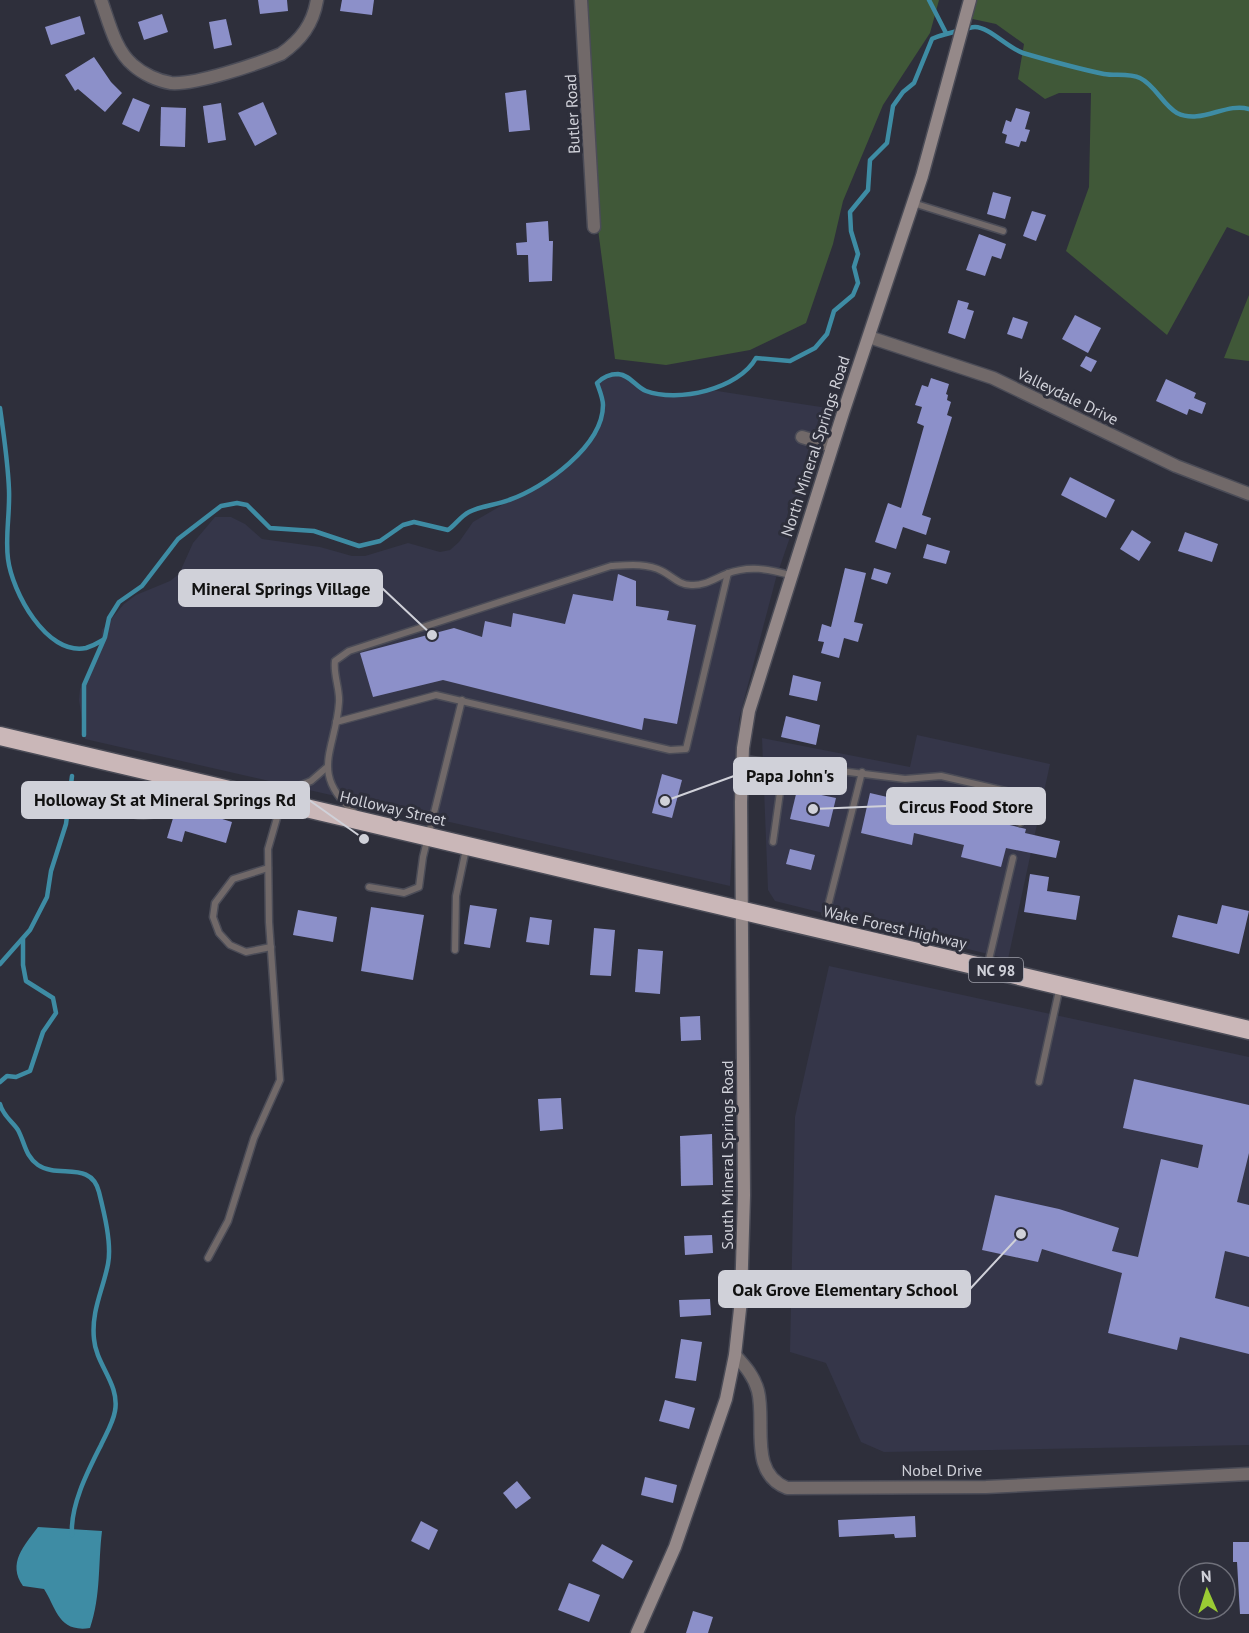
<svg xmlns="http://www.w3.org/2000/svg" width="1249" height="1633" font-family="'PT Sans',sans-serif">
<rect width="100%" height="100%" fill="#2e2f3b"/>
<!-- built -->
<g fill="#353649">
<path d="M619 374 626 376 644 391 659 394 711 390 834 409 776 578 739 719 730 886 85 739 79 700 80 689 100 653 102 630 124 604 136 595 170 581 179 574 193 543 215 517H231L245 524 262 539 320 547 352 556H365L408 543 440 552 450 550 459 542 473 522 554 475 580 454 591 441 600 421 603 404 597 383 604 376Z"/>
<path d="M917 735 1050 764 1008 959 775 901 768 890 762 738 910 767Z"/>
<path d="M829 966 1249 1057V1445L884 1452 861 1442 826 1363 790 1352 795 1117Z"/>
</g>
<!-- green -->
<g fill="#405838">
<path d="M585 0H939L930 33 883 105 843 201 833 244 806 323 750 350 666 365 615 359 598 229Z"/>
<path d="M972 0H1249V236L1227 227 1167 335 1066 251 1089 187 1091 93H1059L1045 99 1018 79 1024 44 996 24 968 18Z"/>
<path d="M1249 295V361L1224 358Z"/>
</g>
<!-- water -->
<path fill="#3e8ca4" d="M38 1527 102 1531C98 1564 101 1596 90 1628 58 1633 56 1607 44 1589L23 1586C7 1563 24 1546 38 1527Z"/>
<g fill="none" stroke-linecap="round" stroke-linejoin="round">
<!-- stream -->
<g stroke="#3e8ca4" stroke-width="4.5">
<path d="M929 0 946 33"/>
<path d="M0 408C4 436 8 463 9 490 10 514 5 536 8 559 12 591 46 656 86 648 92 646 98 643 103 640"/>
<path d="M84 735V685L105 637 109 618 119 602 142 586 178 539 221 506 237 503 247 505 270 528 314 531 359 546 380 541 403 525 414 522 448 530C455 525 461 516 469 512 481 506 496 505 509 500 544 488 603 446 603 405 603 398 599 389 597 383 603 377 609 374 618 374 630 375 636 387 646 391 678 403 739 389 756 358L790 361 815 348 827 334 834 311 853 295 858 283 854 267 858 254 851 231 850 212 868 190 870 160 887 143 893 106 903 92 914 83 932 39C934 37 971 27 975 27 989 27 1008 48 1023 53 1047 60 1080 69 1104 74 1114 76 1130 73 1140 78 1155 85 1163 105 1177 113 1201 125 1226 102 1249 109"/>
<path d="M0 964 30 930 47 897 51 871 66 824 72 776"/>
<path d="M0 1082 7 1076 16 1077 30 1071 43 1032 56 1013 53 998 26 981 23 965V939"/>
<path d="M0 1104C3 1116 12 1121 18 1130 25 1143 25 1156 38 1165 58 1179 91 1160 99 1192 104 1212 112 1244 108 1264 103 1290 91 1311 94 1339 96 1365 120 1384 115 1411 113 1423 106 1434 101 1445 88 1471 70 1505 72 1535"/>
</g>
</g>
<!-- building -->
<g fill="#8c90c9">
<path d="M258 0H287L288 11 260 14Z"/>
<path d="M342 0H374L372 15 340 11Z"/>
<path d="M162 14 168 32 144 40 138 22Z"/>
<path d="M80 16 85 34 51 45 45 27Z"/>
<path d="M226 19 232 45 214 49 209 22Z"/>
<path d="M94 57 111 82 122 93 105 112 78 89 75 91 65 75Z"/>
<path d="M526 90 530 130 509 132 505 93Z"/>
<path d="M133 98 150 105 139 132 122 124Z"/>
<path d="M263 102 277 134 255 146 238 113Z"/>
<path d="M221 103 226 140 208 143 203 106Z"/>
<path d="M161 107 186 108 185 147 160 146Z"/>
<path d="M1016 108 1030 112 1025 129 1030 130 1026 142 1021 141 1019 147 1005 143 1007 135 1002 133 1006 120 1011 122Z"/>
<path d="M993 192 1011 197 1005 219 987 214Z"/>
<path d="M1032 211 1046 215 1036 241 1023 236Z"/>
<path d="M548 221 549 241H553L552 281 529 282 528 255H517L516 243 527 242 526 223Z"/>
<path d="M979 234 1006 244 1001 259 992 256 985 276 966 270Z"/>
<path d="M958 300 969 303 967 309 974 311 965 339 948 333Z"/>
<path d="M1075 315 1101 328 1088 353 1062 339Z"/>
<path d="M1013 317 1028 322 1022 339 1007 334Z"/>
<path d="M1086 356 1097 361 1091 372 1080 366Z"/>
<path d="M931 378 949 384 946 394 948 395 947 400 951 402 947 415 952 417 922 515 931 518 926 535 903 527 896 549 875 542 888 503 901 508 924 426 917 423 922 407 915 405 922 385 928 387Z"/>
<path d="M1166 379 1196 393 1194 398 1206 403 1202 414 1189 409 1187 415 1156 401Z"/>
<path d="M1070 477 1115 500 1106 518 1061 495Z"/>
<path d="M1132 530 1151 542 1139 561 1120 549Z"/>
<path d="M1185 532 1218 544 1212 562 1178 551Z"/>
<path d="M927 544 950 551 946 564 923 558Z"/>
<path d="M845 568 866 573 854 622 863 624 858 642 844 638 839 658 821 653 824 642 818 641 822 624 831 627Z"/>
<path d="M874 568 891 573 887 584 871 579Z"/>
<path d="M618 574 636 581V606L669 611 667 620 696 625 677 724 644 718 642 730 443 680 373 697 360 653 454 628 482 637 485 621 511 627 513 613 565 624 573 594 613 601Z"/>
<path d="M793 675 821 682 817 701 789 695Z"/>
<path d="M786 716 820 725 816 745 781 737Z"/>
<path d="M662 774 682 780 672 818 652 813Z"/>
<path d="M797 790 836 798 829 827 790 819Z"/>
<path d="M870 793 922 805 924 793 979 806 976 817 1026 829 1025 833 1060 841 1056 858 1006 848 1001 867 961 857 964 845 914 833 912 845 861 833Z"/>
<path d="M177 805 232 822 226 843 185 831 182 842 167 838Z"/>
<path d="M790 849 815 855 811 870 786 864Z"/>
<path d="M1030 874 1049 877 1047 891 1080 896 1076 920 1024 912Z"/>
<path d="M470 905 497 909 490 948 464 944Z"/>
<path d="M1222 905 1249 911 1239 954 1172 937 1178 915 1217 924Z"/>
<path d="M371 907 424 915 413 980 361 971Z"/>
<path d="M298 910 337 917 333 942 293 935Z"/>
<path d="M530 917 552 920 549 945 526 942Z"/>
<path d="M594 928 615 930 611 976 590 975Z"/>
<path d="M638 949 663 951 660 994 635 992Z"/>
<path d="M700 1016 701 1040 681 1041 680 1017Z"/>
<path d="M1134 1079 1249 1105V1153L1237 1202 1249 1205V1257L1225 1251 1215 1298 1249 1307V1354L1180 1337 1177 1350 1108 1333 1122 1273 1042 1249 1038 1262 982 1250 995 1195 1059 1209 1119 1228 1112 1251 1138 1257 1161 1159 1198 1168 1203 1145 1123 1128Z"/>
<path d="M561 1098 563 1129 540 1131 538 1099Z"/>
<path d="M712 1134 713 1185 681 1186 680 1136Z"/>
<path d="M712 1235 713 1253 685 1255 684 1236Z"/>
<path d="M710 1299 711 1315 680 1317 679 1300Z"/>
<path d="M681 1339 702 1342 696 1381 675 1378Z"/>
<path d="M665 1400 695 1408 689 1429 659 1421Z"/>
<path d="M645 1477 677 1485 673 1503 641 1495Z"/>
<path d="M517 1481 531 1498 516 1509 503 1493Z"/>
<path d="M915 1516 916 1537 895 1538 894 1534 839 1537 838 1520Z"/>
<path d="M421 1521 438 1530 429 1550 411 1541Z"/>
<path d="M1233 1542H1249V1614H1240L1237 1562H1233Z"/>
<path d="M602 1544 633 1561 623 1579 592 1561Z"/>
<path d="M569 1583 600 1595 589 1622 558 1610Z"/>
<path d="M693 1611 713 1617 708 1633H686Z"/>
</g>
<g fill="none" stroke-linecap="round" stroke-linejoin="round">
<defs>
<g id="lane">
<path d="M913 203 1003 231"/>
<path d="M336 722 436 695 670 750 686 749 728 573"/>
<path d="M743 759 905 779 941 776 1019 794 1024 803 1020 823"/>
<path d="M277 795 311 781 326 768"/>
<path d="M107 796C121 815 139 819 161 813L172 780"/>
<path d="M355 813C308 773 336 750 339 702 340 689 333 674 335 661L349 651 611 566C628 565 647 563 662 571 672 576 679 585 691 585 704 586 714 579 726 574 749 565 768 569 790 575"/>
<path d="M773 842 784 764"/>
<path d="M268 868 233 879 215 903 213 917 219 933 230 945 246 952 271 947"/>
<path d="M369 887 404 893 419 887 423 857 462 700"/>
<path d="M826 914 862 772"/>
<path d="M455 950 456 896 466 849"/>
<path d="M987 968 1013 858"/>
<path d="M1039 1082 1060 986"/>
<path d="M208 1258 228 1221 254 1138 280 1080 269 922 268 849 281 804"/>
</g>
<g id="street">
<path d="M101 0C109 22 115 50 133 65 143 74 158 81 171 83 196 85 257 64 281 54 301 40 313 24 317 0"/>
<path d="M581 0 594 227"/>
<path d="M869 337 993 378 1176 466 1249 494"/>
<path d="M802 437 832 446"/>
<path d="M735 1355C745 1366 754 1376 758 1391 766 1423 748 1473 787 1488L986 1487 1249 1474"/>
</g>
<path id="secondary" d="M637 1633 675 1547 726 1399 735 1355 741 1300 744 1195 741 802 743 748 749 711 843 413 922 176 970 0"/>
<path id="highway" d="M0 736 1249 1030"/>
</defs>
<!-- lane casing -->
<use href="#lane" stroke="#4b4c57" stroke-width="9"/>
<!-- street casing -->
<use href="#street" stroke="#4b4c57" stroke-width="15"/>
<!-- secondary casing -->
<use href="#secondary" stroke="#4b4c57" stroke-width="15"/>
<!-- highway casing -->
<use href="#highway" stroke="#4b4c57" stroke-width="21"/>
<!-- lane -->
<use href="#lane" stroke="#716969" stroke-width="6"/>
<!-- street -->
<use href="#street" stroke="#716969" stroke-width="12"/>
<!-- secondary -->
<use href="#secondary" stroke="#958989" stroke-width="12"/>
<!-- highway -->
<use href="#highway" stroke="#cab7b8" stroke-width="18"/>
</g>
<g text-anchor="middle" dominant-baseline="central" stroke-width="6" stroke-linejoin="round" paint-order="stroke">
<!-- shield labels -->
<rect fill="#2e2f3b" stroke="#9fa0aa" stroke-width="1.5" x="969" y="958" width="54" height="24" rx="4.5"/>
<g font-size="15" font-weight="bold" fill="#d0d1d9">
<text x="996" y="970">NC 98</text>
</g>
<!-- street labels -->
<g font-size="16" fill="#d0d1d9" stroke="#2e2f3b">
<text transform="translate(572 114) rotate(-93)">Butler Road</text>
<text transform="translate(1068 396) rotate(26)">Valleydale Drive</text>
<text transform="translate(815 446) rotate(-72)">North Mineral Springs Road</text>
<text transform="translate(393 808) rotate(13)">Holloway Street</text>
<text transform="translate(895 927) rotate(13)">Wake Forest Highway</text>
<text transform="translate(727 1155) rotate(-90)">South Mineral Springs Road</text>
<text x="942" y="1470">Nobel Drive</text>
</g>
</g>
<!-- callouts -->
<path fill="none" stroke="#d0d1d9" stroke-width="2" d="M432 635L382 588M665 801L734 776M364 839L309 800M813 809L887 806M1021 1234L970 1289"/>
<g fill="#d0d1d9" stroke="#2e2f3b" stroke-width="2">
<circle cx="432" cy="635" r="6"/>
<circle cx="665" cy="801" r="6"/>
<circle cx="364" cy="839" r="6"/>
<circle cx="813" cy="809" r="6"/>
<circle cx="1021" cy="1234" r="6"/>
</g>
<g fill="#d0d1d9" stroke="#d0d1d9" stroke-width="2">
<rect x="179" y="570" width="203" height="36" rx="6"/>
<rect x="734" y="758" width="112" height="36" rx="6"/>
<rect x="22" y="782" width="287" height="36" rx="6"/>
<rect x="887" y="788" width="158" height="36" rx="6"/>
<rect x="719" y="1271" width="251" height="36" rx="6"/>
</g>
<g font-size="18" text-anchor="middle" font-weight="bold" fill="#111">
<text x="281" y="595">Mineral Springs Village</text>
<text x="790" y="782">Papa John's</text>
<text x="165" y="806">Holloway St at Mineral Springs Rd</text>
<text x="966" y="813">Circus Food Store</text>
<text x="845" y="1296">Oak Grove Elementary School</text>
</g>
<!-- north arrow -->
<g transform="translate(1207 1591) rotate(357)"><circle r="28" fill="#2e2f3b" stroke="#6f707a" stroke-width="1.5"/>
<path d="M0-4.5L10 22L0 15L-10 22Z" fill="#9acb34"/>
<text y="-9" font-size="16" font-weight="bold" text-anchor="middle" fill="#d0d1d9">N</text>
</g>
</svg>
